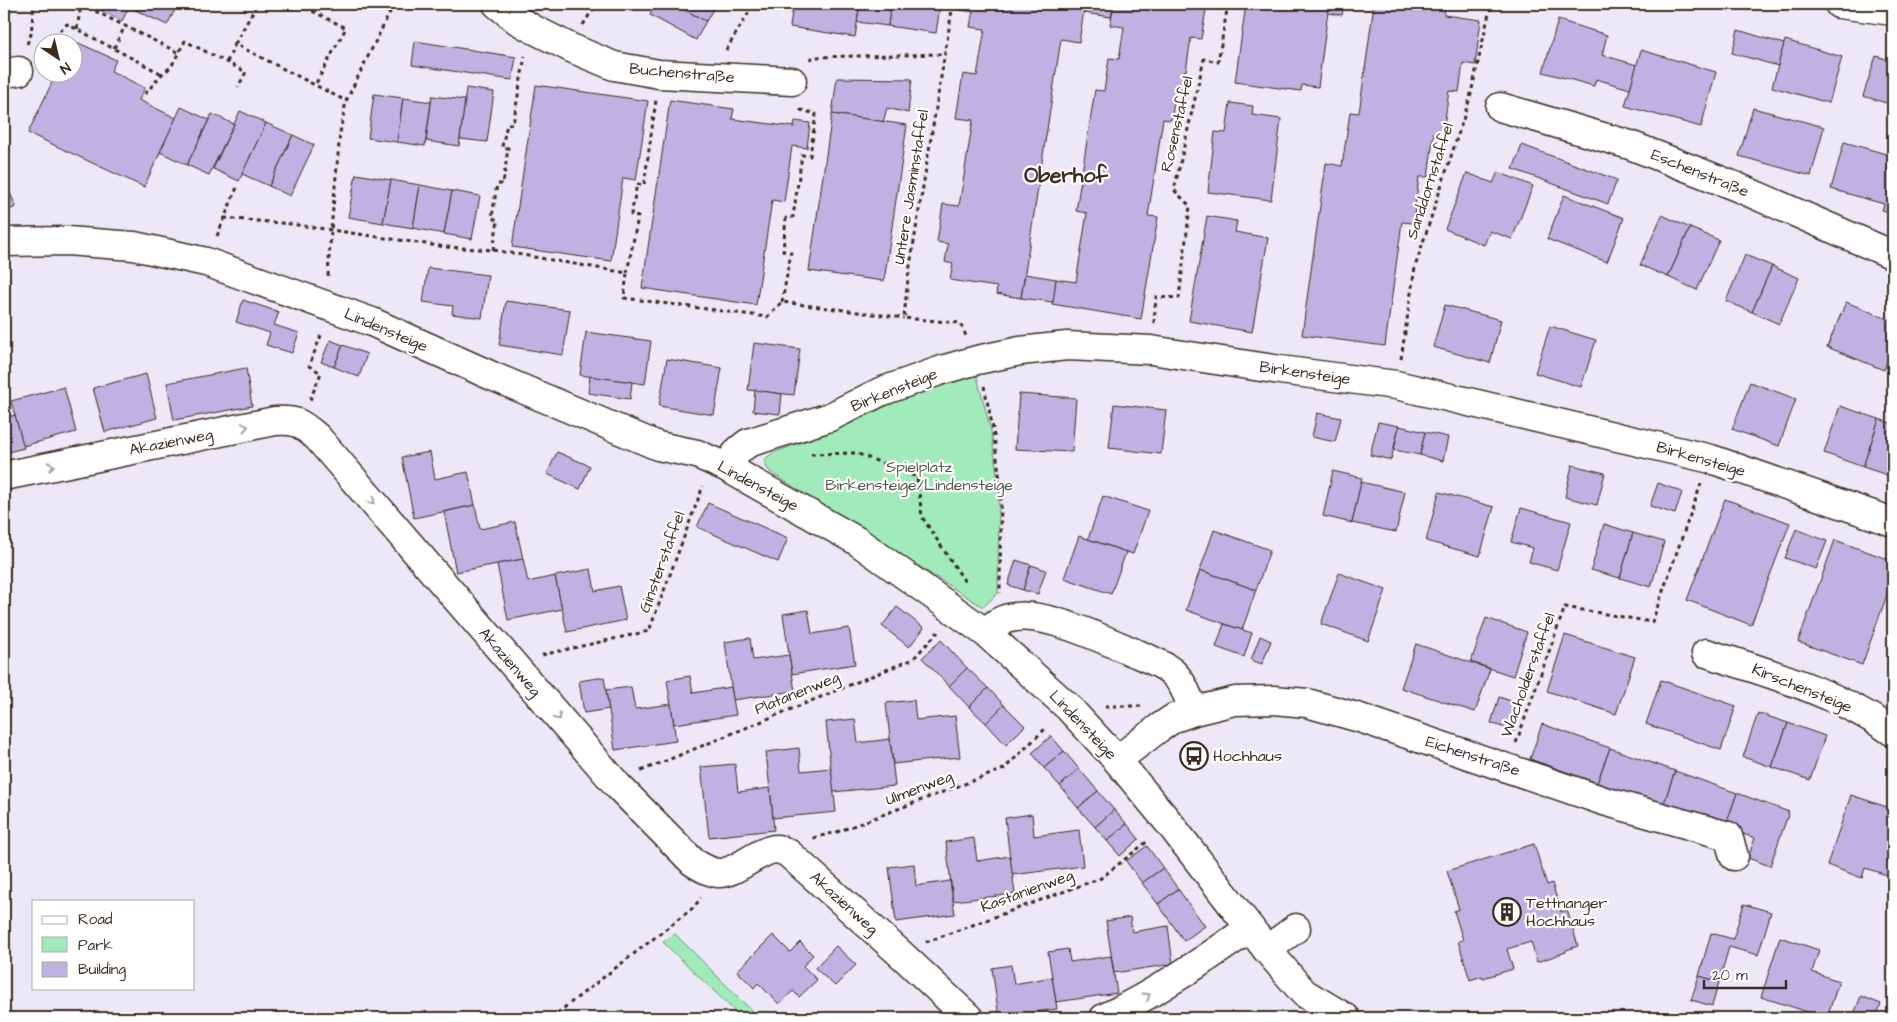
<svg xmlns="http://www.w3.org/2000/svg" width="1897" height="1022" font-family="'Architects Daughter',sans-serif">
<rect width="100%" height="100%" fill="#ece8f7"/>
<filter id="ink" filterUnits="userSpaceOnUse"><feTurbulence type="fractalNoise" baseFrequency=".02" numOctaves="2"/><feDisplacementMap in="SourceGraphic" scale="10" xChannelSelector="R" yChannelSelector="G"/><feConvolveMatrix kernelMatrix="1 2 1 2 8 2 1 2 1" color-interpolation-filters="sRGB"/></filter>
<g filter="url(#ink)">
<!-- green -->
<g fill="#a1ebbb" stroke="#6e8a6c">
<path d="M976 373 991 431 999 488 998 593 983 607 770 472 765 465V459L773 453 845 426 941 380Z"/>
<path d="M675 934 759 1018H742L663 942Z"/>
</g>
<!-- building -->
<g fill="#beb2e3" stroke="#3b2a1e">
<path d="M88 4H178L167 25 129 7 122 21Z"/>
<path d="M656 4H674L706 21 696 40 650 15Z"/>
<path d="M674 4H716L706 21Z"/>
<path d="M793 4H860L855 37 790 27Z"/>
<path d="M860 4H891L888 26 857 22Z"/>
<path d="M891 4H927L940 6 936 33 888 26Z"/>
<path d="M955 4H974L973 12 954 9Z"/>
<path d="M974 4H1085L1079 42 1061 39 1021 298 996 294 997 287 950 280 953 264 945 262 948 244 937 242 943 204 959 206 973 120 956 118 963 74 977 76 985 29 970 27Z"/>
<path d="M1085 4H1114L1111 17 1084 13Z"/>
<path d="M1114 4H1207L1201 39 1191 38 1186 71H1184L1181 88 1177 87 1171 120 1163 119 1148 216 1158 217 1141 319 1052 304 1056 279 1076 282 1087 213 1076 211 1095 90 1104 91 1109 58 1119 59 1124 27 1110 25Z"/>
<path d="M1207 4H1220L1219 8 1206 6Z"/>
<path d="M1246 4H1329L1318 87 1302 85 1301 91 1235 82Z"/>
<path d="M1329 4H1344L1342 15 1328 13Z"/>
<path d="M1374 4 1409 9V4H1445L1444 15 1481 20 1475 65 1463 63 1459 92 1449 91 1443 133 1434 132 1428 177H1419L1413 223 1402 222 1385 346 1302 335 1326 163 1342 166 1350 112 1359 113Z"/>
<path d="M1558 20 1607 35 1602 55 1637 65 1630 89 1596 79 1594 86 1543 72Z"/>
<path d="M1738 30 1784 44 1778 66 1732 53Z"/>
<path d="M72 40 116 60 111 71 145 88 139 100 176 118 144 187 28 133 57 72H72Z"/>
<path d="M1785 40 1842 57 1829 103 1772 87Z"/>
<path d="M415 41 516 57 512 80 412 65Z"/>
<path d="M1641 50 1716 72 1701 127 1625 106Z"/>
<path d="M1876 56 1893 61V105L1863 96Z"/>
<path d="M837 78 912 79 908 113 887 108 883 122 832 114Z"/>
<path d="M536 85 648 101 636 180 623 178 611 261 512 247Z"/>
<path d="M466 88 494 92 487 142 460 139Z"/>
<path d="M374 94 403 98 397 142 368 138Z"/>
<path d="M432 96 465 100 459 146 426 141Z"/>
<path d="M403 98 431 102 425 146 397 142Z"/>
<path d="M670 100 734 109 732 119 794 127 795 121 810 123 807 148 792 146 784 202 772 200 756 305 642 288Z"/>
<path d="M1230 103 1253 106 1252 115 1281 119 1271 200 1208 192 1215 132 1226 133Z"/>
<path d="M181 107 209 120 187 165 160 152Z"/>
<path d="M1753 108 1824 127 1811 176 1739 156Z"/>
<path d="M240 111 266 123 239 181 213 169Z"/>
<path d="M212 114 234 124 209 175 187 165Z"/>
<path d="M832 114 907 125 884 281 809 271Z"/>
<path d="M266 123 293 135 269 186 242 174Z"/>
<path d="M293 135 314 145 290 196 269 186Z"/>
<path d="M1844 142 1893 156V213L1882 210 1884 204 1831 189Z"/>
<path d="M1522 145 1617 180 1608 204 1513 169Z"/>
<path d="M1498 172 1533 186 1512 239 1490 231 1484 245 1445 229 1467 173 1493 183Z"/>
<path d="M356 174 391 180 383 223 348 217Z"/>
<path d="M391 180 420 185 413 228 383 223Z"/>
<path d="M4 183H6L16 207 4 212Z"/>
<path d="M420 185 452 191 444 234 413 228Z"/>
<path d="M452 191 480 196 472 239 444 234Z"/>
<path d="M1564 195 1624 218 1607 262 1547 239Z"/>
<path d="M1662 215 1690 228 1668 277 1640 265Z"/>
<path d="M1207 216 1237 221 1235 232 1268 238 1252 332 1189 321Z"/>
<path d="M1690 228 1719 240 1697 290 1668 277Z"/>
<path d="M1745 255 1772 266 1752 312 1726 301Z"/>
<path d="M1772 266 1799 278 1779 324 1752 312Z"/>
<path d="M428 268 488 275 482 318 452 314 453 306 423 302Z"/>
<path d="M1025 274 1056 279 1053 302 1021 298Z"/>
<path d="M243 300 279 312 274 325 299 333 292 353 266 345 270 333 236 322Z"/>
<path d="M506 301 570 310 563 355 499 345Z"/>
<path d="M1846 302 1893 321V346L1884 370 1827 347Z"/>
<path d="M1445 305 1501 320 1490 363 1433 347Z"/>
<path d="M1550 326 1596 340 1581 387 1535 373Z"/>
<path d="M586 332 651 341 645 384 580 375Z"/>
<path d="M330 340 343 345 334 367 321 362Z"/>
<path d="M754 343 800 349 794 395 748 390Z"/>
<path d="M343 345 367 354 359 377 334 367Z"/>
<path d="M667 359 722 368 714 415 659 406Z"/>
<path d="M246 368 252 406 174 420 167 383Z"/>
<path d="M146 374 157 418 105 432 93 388Z"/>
<path d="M590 376 632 382 630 399 588 393Z"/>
<path d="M1750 382 1796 399 1779 446 1732 429Z"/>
<path d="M64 387 76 432 23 446 11 401Z"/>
<path d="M755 390 782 394 780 414 753 411Z"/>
<path d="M1019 394 1076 398 1072 452 1015 449Z"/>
<path d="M1114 404 1166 410 1161 454 1109 448Z"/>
<path d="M1840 406 1879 419 1863 467 1824 453Z"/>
<path d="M1317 413 1341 418 1335 442 1312 437Z"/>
<path d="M15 415 24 448 4 453V418Z"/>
<path d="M1879 419 1893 424V477L1863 467Z"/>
<path d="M1378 422 1399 426 1391 460 1370 455Z"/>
<path d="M1399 426 1425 432 1420 455 1394 450Z"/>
<path d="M1425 432 1448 437 1443 461 1420 455Z"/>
<path d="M430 452 435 479 468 472 475 505 414 518 402 457Z"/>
<path d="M557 452 590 466 580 489 547 474Z"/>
<path d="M1572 465 1605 473 1597 505 1565 497Z"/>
<path d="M1333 471 1362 478 1352 523 1323 516Z"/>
<path d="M1361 482 1405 492 1396 532 1352 523Z"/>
<path d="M1658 483 1682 492 1675 514 1650 506Z"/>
<path d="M1439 492 1494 507 1480 556 1426 541Z"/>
<path d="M1103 496 1148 511 1133 554 1088 539Z"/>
<path d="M1725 499 1790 523 1751 625 1687 600Z"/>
<path d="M708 503 788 538 778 562 697 527Z"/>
<path d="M475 505 480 529 515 522 523 559 456 572 444 512Z"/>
<path d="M1521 508 1571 522 1557 570 1529 562 1533 548 1511 542Z"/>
<path d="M1604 524 1633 533 1620 578 1591 570Z"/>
<path d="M1796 529 1827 541 1816 569 1785 558Z"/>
<path d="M1214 530 1270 550 1256 590 1200 570Z"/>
<path d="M1633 533 1664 542 1651 587 1620 578Z"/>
<path d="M1079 536 1126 552 1111 594 1064 578Z"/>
<path d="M1835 540 1893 561V578L1862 665 1798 642Z"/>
<path d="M523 559 528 582 555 576 562 609 508 620 497 564Z"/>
<path d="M1016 560 1031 565 1023 590 1008 585Z"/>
<path d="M1031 565 1046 570 1038 594 1023 590Z"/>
<path d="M591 569 595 591 619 586 626 620 567 632 555 576Z"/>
<path d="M1200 570 1256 590 1242 630 1186 610Z"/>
<path d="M1339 573 1386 590 1368 641 1321 624Z"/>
<path d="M1893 578V598L1887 596Z"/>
<path d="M897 607 924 628 909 647 882 626Z"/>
<path d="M808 610 812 634 849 628 855 664 792 674 783 614Z"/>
<path d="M1486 618 1527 632 1513 676 1471 662Z"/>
<path d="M1224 624 1252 633 1244 657 1216 647Z"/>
<path d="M1565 635 1635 657 1616 714 1547 691Z"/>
<path d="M1260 636 1271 641 1262 664 1251 660Z"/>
<path d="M750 638 753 660 789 655 795 691 733 700 725 642Z"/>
<path d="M941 640 967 668 949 686 922 658Z"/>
<path d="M1416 644 1490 669 1475 712 1401 688Z"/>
<path d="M967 668 988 688 969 707 949 686Z"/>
<path d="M690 676 693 693 731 687 736 715 674 724 667 680Z"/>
<path d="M604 677 609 709 584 713 579 681Z"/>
<path d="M1661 680 1736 706 1721 750 1646 724Z"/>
<path d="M631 687 635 709 671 704 676 741 615 750 606 690Z"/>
<path d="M988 688 1004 705 986 723 969 707Z"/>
<path d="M1499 697 1523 705 1514 731 1491 723Z"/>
<path d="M914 700 916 720 955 716 960 757 893 764 886 703Z"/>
<path d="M1004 705 1025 726 1006 745 986 723Z"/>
<path d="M1758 713 1788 723 1772 767 1743 757Z"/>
<path d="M855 719 858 743 890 739 895 786 833 792 826 722Z"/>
<path d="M1788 723 1825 736 1810 780 1772 767Z"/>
<path d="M1542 724 1610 748 1597 783 1530 759Z"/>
<path d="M1051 736 1064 751 1044 768 1032 753Z"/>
<path d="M799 748 801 771 831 768 836 812 773 818 766 752Z"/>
<path d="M1610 748 1675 771 1663 806 1597 783Z"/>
<path d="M1064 751 1079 769 1060 786 1044 768Z"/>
<path d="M735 764 738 792 770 788 774 830 709 837 701 767Z"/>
<path d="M1079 769 1098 791 1078 808 1060 786Z"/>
<path d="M1675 771 1737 793 1725 828 1663 806Z"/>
<path d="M1098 791 1114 810 1095 827 1078 808Z"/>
<path d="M1737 793 1789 812 1770 866 1748 858 1755 838 1725 828Z"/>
<path d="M1851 795 1893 809V868L1890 876 1865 868 1862 878 1827 865Z"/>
<path d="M1114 810 1127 824 1107 841 1095 827Z"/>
<path d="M1032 814 1034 836 1079 830 1083 866 1012 875 1005 818Z"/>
<path d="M1127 824 1139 839 1120 856 1107 841Z"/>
<path d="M974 838 977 861 1010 856 1015 894 953 901 946 842Z"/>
<path d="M1534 844 1547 885 1552 883 1561 912 1567 910 1578 946 1566 950V952L1537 962 1531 942 1507 949 1513 969 1483 978 1482 976 1470 980 1458 941 1463 940 1454 911 1459 909 1447 871Z"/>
<path d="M1147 846 1163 868 1142 883 1126 861Z"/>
<path d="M914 864 916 886 950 881 955 914 896 922 889 867Z"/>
<path d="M1163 868 1178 889 1158 904 1142 883Z"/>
<path d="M1178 889 1205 926 1184 941 1158 904Z"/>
<path d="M1744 904 1771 912 1758 955 1729 947 1719 982 1699 976 1711 933 1733 939Z"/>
<path d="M1130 917 1132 932 1168 926 1173 964 1114 973 1106 921Z"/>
<path d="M773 935 790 952 800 942 813 955 803 966 817 980 799 997 793 991 779 1004 758 983 754 988 737 971Z"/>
<path d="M1780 937 1819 950 1812 972 1839 981 1827 1018 1761 997Z"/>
<path d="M836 946 856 965 835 986 815 968Z"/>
<path d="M1068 949 1070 962 1111 956 1117 993 1056 1002 1048 952Z"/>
<path d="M1011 965 1014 984 1052 977 1057 1009 999 1017 992 968Z"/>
<path d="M1699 976 1719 982 1712 1006 1691 1000Z"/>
<path d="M1861 996 1881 1004 1876 1018 1853 1017Z"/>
</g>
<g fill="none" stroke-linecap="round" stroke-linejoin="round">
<defs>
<g id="minor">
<path d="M497 4 517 20 533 29 571 48 614 66 659 74 792 81"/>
<path d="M1839 4 1893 11"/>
<path d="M4 73 19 71"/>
<path d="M1500 107 1630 145 1737 187 1893 255"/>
<path d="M4 242 67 241 134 246 206 262 372 322 492 376 658 446 697 454 726 467 857 541 986 633 1068 707 1117 760 1170 824 1267 950 1304 993 1346 1018"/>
<path d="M726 467 739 450 748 443 830 417 880 392 942 370 977 360 1020 351 1067 346 1151 350 1280 370 1396 385 1711 459 1893 522"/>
<path d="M4 476 275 421C298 420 300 423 317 437L618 786 693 862C701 867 709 872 718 873 736 874 759 849 777 849 780 849 785 852 788 853L903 956 969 1018"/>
<path d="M986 633C994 623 1003 618 1016 617 1046 613 1098 637 1126 649 1141 656 1158 661 1171 671 1183 681 1188 697 1194 711"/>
<path d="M1706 653C1770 673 1838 693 1893 732"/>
<path d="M1117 760 1159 728 1174 718 1194 711 1235 701 1274 700 1307 703 1360 718 1604 801 1728 836 1734 856"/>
<path d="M1267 950 1296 928"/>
<path d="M1104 1018C1156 993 1203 961 1250 928"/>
</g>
</defs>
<!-- minor casing -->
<use href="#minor" stroke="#3b2a1e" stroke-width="31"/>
<!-- path -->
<g stroke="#3b2a1e" stroke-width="3" stroke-dasharray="4 4" stroke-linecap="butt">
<path d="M81 4 179 53"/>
<path d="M298 4 346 28 315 85"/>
<path d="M953 4 908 278 904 318 960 323 966 336"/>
<path d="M583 25 596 4"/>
<path d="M77 29 81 4"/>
<path d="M48 42 67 24 162 74"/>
<path d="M27 44 31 34 34 4"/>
<path d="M235 44 257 4"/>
<path d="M114 48 125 26"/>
<path d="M726 50 754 4"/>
<path d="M38 53 42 48"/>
<path d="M810 60 813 57 945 54"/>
<path d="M227 62 235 44 346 101"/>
<path d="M145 94 162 74 171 67 185 41 246 72 238 87"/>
<path d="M224 218 291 224 446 247 493 250 627 273 624 298 767 317 782 302 904 318"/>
<path d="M217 236 238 185"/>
<path d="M493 250 498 220 492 218 497 184H503L508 148 502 147 507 124H513L525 56"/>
<path d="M627 273 638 217 631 215 637 184 644 185 656 100"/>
<path d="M328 276 331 230 340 133 346 101 394 4"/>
<path d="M782 302 791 253 783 251 786 218 793 217 802 155 810 156 816 114 801 110V108"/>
<path d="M1154 323 1156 297 1179 298 1190 206 1174 190 1204 59 1218 62 1228 4"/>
<path d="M1401 359 1415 267 1470 98 1491 4"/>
<path d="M984 386 993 429 1001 488 1000 593"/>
<path d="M310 400 321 373 309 366 322 333"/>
<path d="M811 454 856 453 917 477 922 517 965 582"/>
<path d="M542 655 649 631 703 486"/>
<path d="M1105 706H1141"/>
<path d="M1516 743 1565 607 1652 622 1701 484"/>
<path d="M641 771 913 659 938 632"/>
<path d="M813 838 837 832 1004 769 1047 727"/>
<path d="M926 942 1101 878 1149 840"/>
<path d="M551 1018 693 908 701 898"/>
</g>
<!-- minor -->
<use href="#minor" stroke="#fff" stroke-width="28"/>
</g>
<!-- one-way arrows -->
<defs><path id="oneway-chevron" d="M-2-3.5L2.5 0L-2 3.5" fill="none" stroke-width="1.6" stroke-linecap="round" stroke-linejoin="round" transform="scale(1.25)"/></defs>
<g stroke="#a79f9a">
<use href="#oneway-chevron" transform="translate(245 427) rotate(-11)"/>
<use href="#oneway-chevron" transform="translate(51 466) rotate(-12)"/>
<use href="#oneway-chevron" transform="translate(372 501) rotate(49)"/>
<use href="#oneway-chevron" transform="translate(558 717) rotate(49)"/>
<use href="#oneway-chevron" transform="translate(1147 996) rotate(-32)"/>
</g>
</g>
<!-- icons -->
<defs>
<symbol id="bus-ring" viewBox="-11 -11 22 22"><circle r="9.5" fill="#fff" stroke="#3b2a1e" stroke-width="1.5"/><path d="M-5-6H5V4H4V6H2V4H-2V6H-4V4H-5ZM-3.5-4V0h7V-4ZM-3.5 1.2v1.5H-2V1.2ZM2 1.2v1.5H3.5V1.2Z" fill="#3b2a1e"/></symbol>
<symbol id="building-ring" viewBox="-11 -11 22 22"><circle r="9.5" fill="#fff" stroke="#3b2a1e" stroke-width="1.5"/><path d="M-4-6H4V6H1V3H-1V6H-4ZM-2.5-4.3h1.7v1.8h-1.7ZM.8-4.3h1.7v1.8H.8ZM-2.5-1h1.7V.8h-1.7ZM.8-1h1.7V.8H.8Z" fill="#3b2a1e"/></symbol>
</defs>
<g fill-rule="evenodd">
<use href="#bus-ring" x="1178" y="740" width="32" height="32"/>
<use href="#building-ring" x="1491" y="896" width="32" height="32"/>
</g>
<g text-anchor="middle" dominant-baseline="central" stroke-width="4.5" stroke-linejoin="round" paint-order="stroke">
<!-- street labels -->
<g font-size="16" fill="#3b2a1e" stroke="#fff">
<text transform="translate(682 73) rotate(5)">Buchenstraße</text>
<text transform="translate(1177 124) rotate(-77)">Rosenstaffel</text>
<text transform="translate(1700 173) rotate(22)">Eschenstraße</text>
<text transform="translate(1430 181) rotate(-72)">Sanddornstaffel</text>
<text transform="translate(911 187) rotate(-81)">Untere Jasminstaffel</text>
<text transform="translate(386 330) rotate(23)">Lindensteige</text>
<text transform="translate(1305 373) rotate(8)">Birkensteige</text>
<text transform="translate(894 390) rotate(-22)">Birkensteige</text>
<text transform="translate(171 442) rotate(-11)">Akazienweg</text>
<text transform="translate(1701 459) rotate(16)">Birkensteige</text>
<text transform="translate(758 486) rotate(28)">Lindensteige</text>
<text transform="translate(662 562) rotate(-70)">Ginsterstaffel</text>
<text transform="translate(510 662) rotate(49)">Akazienweg</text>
<text transform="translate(1528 675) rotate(-70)">Wacholderstaffel</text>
<text transform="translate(1802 688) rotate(22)">Kirschensteige</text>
<text transform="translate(797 693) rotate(-22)">Platanenweg</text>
<text transform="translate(1083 725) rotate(46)">Lindensteige</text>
<text transform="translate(1473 756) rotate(18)">Eichenstraße</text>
<text transform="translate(919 788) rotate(-21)">Ulmenweg</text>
<text transform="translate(1027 891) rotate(-20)">Kastanienweg</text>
<text transform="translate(844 903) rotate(42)">Akazienweg</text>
</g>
<!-- park labels -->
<g font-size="16" fill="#545a45" stroke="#fff">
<text x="919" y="467">Spielplatz<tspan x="919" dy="18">Birkensteige/Lindensteige</tspan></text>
</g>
<!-- poi labels -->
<g font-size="16" fill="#3b2a1e" stroke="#fff" text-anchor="start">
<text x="1213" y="756">Hochhaus</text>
<text x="1526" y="903">Tettnanger<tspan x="1526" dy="18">Hochhaus</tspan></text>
</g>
<!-- district labels -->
<g font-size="21" font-weight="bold" fill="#3b2a1e" stroke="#fff">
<text x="1066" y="175">Oberhof</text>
</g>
</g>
<!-- margin -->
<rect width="1897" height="1022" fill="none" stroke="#fff" stroke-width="20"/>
<rect x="10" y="10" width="1877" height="1002" fill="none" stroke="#3b2a1e" stroke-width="2" filter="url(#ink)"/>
<!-- legend -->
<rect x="32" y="900" width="162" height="90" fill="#ffffff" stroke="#b1aaa5"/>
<rect x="42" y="916" width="25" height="8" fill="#ffffff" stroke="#b1aaa5"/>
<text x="78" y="924" font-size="15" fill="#3b2a1e">Road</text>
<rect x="42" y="937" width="25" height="15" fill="#a1ebbb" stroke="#b1aaa5"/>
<text x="78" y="950" font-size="15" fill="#3b2a1e">Park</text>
<rect x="42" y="962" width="25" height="15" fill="#beb2e3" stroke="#b1aaa5"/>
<text x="78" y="974" font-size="15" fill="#3b2a1e">Building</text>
<!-- north arrow -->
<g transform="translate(58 58) rotate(145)"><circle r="24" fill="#ffffff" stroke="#b1aaa5"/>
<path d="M0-4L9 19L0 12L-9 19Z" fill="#3b2a1e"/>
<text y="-8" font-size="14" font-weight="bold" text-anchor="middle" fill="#3b2a1e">N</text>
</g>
<!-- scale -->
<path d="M1704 980v8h82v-8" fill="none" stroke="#3b2a1e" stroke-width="2.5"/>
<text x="1712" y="980" font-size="15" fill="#3b2a1e" stroke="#ffffff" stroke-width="4" paint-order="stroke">20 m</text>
</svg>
